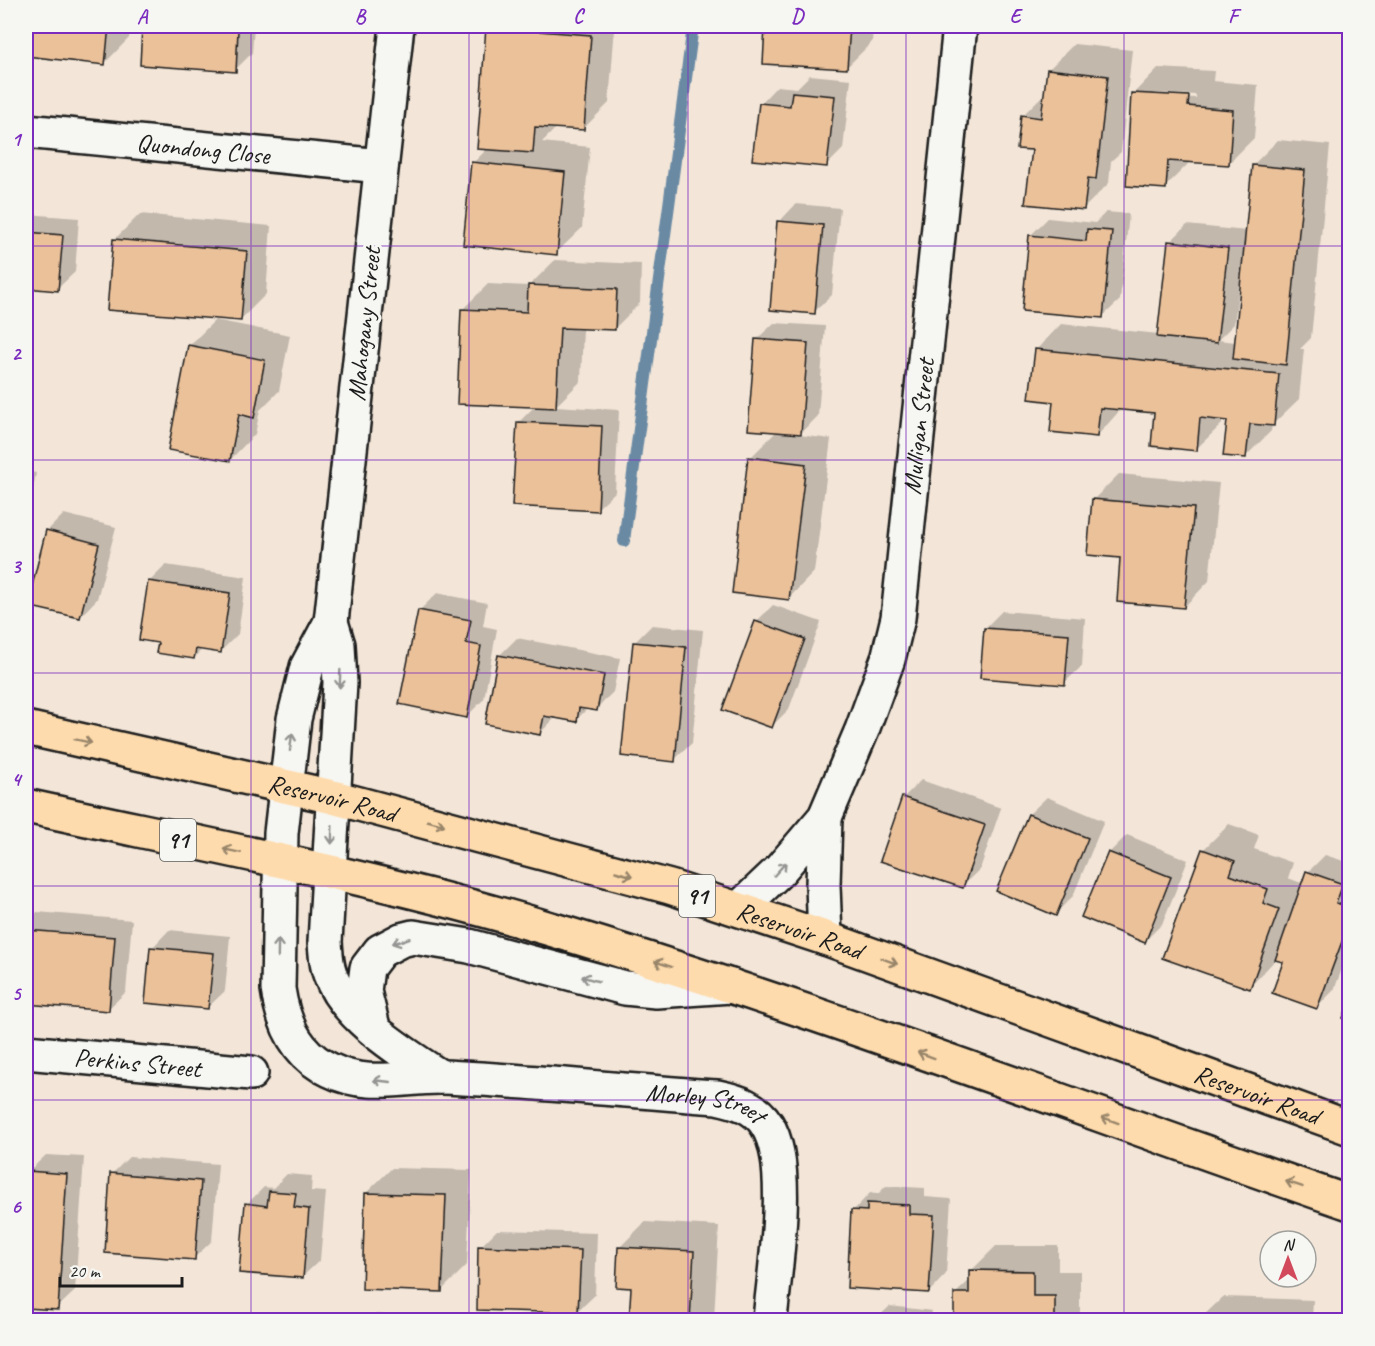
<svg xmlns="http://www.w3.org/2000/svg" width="1375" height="1346" font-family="Caveat,sans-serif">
<rect width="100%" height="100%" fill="#f3e6d8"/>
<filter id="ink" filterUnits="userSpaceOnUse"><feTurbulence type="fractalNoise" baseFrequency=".0167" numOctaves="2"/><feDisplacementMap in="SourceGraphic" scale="12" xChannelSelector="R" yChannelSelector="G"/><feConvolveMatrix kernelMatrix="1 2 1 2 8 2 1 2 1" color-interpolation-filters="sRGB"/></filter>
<g filter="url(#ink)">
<!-- shadow -->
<g fill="#0003" fill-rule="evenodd">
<path d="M26 26H131L129 38 104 64 26 55Z"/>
<path d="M144 26H254L252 53 235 70 142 64Z"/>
<path d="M490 26H615L609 103 584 128 557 127 542 142 590 147 582 228 556 253 473 163 488 148V28Z"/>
<path d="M767 26H873L872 42 846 68 764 63Z"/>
<path d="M1074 44 1132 50 1121 152 1111 161 1109 183 1084 208 1034 149 1022 116 1045 93 1048 70Z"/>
<path d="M1158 68 1214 71 1213 81 1258 85 1254 138 1228 164 1191 161 1165 187 1133 94ZM1155 93 1196 95V98L1155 96Z"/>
<path d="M810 75 851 79 843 149 826 166 760 104 777 86 797 88Z"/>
<path d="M1278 140 1330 145 1311 338 1300 349H1304L1299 399 1272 425 1271 431 1246 456 1229 420 1222 419V424L1196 449 1156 412 1122 408 1097 436 1055 400 1036 350 1061 324 1159 334 1170 242 1187 225 1247 231 1253 165ZM1239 285 1241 286 1236 342 1218 340 1234 324Z"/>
<path d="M796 204 840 208 832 295 814 312 779 222Z"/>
<path d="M1106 212 1129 214 1120 300 1102 317 1031 235 1048 218 1095 223Z"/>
<path d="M26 214 79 218 75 272 57 289 26 287Z"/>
<path d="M140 214 271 226 266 294 240 320 114 240Z"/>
<path d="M555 260 641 264 640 303 614 329 583 327 581 381 556 406 619 410 615 492 597 509 519 422 535 406 462 310 488 284 529 286Z"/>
<path d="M215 320 290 335 279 391 260 410 255 434 230 460 189 346Z"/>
<path d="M774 323 825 326 818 416 799 435 831 439 814 572 789 598 750 458 777 431 756 340Z"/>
<path d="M26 471 36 473 26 528Z"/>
<path d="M1119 474 1219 483 1209 581 1184 607 1122 557 1093 500Z"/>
<path d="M64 514 116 527 97 599 80 617 47 531Z"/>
<path d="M166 565 246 577 238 634 221 651 203 648 194 658 160 642 149 582Z"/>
<path d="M437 593 487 603 483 626 497 629 484 699 466 717 401 703 420 610Z"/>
<path d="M773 605 821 622 789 709 771 727 756 622Z"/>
<path d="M1002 611 1085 618 1082 666 1064 683 985 628Z"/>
<path d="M652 625 703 630 692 743 674 760 635 642Z"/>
<path d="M517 638 620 658 613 692 596 709 588 708 576 720 557 716 540 733 487 723 500 655Z"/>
<path d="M921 780 1001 808 980 869 962 886 903 798Z"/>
<path d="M1047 797 1104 821 1073 896 1055 914 998 890 1029 814Z"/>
<path d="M1229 824 1259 835 1254 849 1293 863 1288 878 1304 884 1308 872 1325 855 1350 863V948L1334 990 1317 1007 1284 962 1276 959 1249 988 1203 850Z"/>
<path d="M1127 835 1188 860 1162 924 1145 941 1109 853Z"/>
<path d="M37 912 132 920 126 992 108 1009 26 1002V924Z"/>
<path d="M169 930 230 936 225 991 207 1008 152 948Z"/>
<path d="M46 1155 84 1157 75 1291 57 1308 26 1307 28 1172Z"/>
<path d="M129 1157 218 1164 212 1241 194 1258 112 1174Z"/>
<path d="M392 1168 471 1170 467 1265 442 1290 366 1193Z"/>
<path d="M287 1174 312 1176 311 1191 326 1192 320 1260 302 1277 247 1204 264 1187 273 1188Z"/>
<path d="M886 1186 925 1188V1197L951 1199 946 1274 929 1292 853 1211 870 1193 878 1194Z"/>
<path d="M645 1222 719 1226 714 1320H631L632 1286 619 1248Z"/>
<path d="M497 1230 597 1233 595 1295 577 1312 480 1247Z"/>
<path d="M996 1246H1058V1271H1080V1320H956V1293L971 1279V1271Z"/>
<path d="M1223 1297 1313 1300 1312 1320H1199Z"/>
<path d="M890 1306 932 1311 930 1320H875Z"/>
<path d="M376 1314 446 1320H369Z"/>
</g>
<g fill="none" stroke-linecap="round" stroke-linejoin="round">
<!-- stream -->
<path stroke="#6b8aa4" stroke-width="12" d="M624 541 693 26"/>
</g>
<!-- building -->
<g fill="#ebc19a" stroke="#1c1c1c" stroke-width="1.5">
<path d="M26 26H109L105 65 26 56Z"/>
<path d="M142 26 238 30 236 72 140 65Z"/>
<path d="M765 26H850L847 69 763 64Z"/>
<path d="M486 27 591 35 584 130 535 127 533 153 477 149Z"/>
<path d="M1047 69 1108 76 1096 179 1088 178 1084 210 1025 204 1032 150 1017 149 1021 115 1041 118Z"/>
<path d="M792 92 835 96 827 167 752 160 759 103 790 106Z"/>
<path d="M1131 93 1189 96 1188 106 1233 110 1229 165 1168 161 1166 189 1126 186Z"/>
<path d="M471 162 565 172 557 255 463 245Z"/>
<path d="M1252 165 1305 170 1286 365 1233 359Z"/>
<path d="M777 221 823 225 815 314 770 310Z"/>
<path d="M1087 229 1112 231 1103 318 1022 311 1029 235 1086 241Z"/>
<path d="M26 232 63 235 58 291 26 288Z"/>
<path d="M113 239 247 251 241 321 107 310Z"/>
<path d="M1168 241 1228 248 1217 343 1157 337Z"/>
<path d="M528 285 617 289 615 330 560 328 556 408 457 404 461 309 527 312Z"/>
<path d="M755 339 808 343 801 434 748 430Z"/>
<path d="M188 345 265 360 254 418 239 414 230 461 168 450Z"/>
<path d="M1035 349 1279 374 1274 426 1250 424 1246 458 1223 456 1227 421 1200 418 1197 451 1151 446 1154 413 1100 408 1097 437 1050 432 1053 402 1029 399Z"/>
<path d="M517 422 602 426 598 511 512 506Z"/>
<path d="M748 457 806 464 789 600 732 593Z"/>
<path d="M1092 499 1194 508 1184 608 1117 602 1120 558 1087 555Z"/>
<path d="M46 530 99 544 80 618 27 606Z"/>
<path d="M148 581 230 593 221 653 196 649 194 659 156 653 158 643 139 640Z"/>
<path d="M418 610 471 620 466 643 481 646 467 718 399 704Z"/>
<path d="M755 621 805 639 772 728 722 710Z"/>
<path d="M984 628 1069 634 1065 685 980 678Z"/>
<path d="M633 642 686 647 675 762 621 756Z"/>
<path d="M498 655 604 675 597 711 579 708 577 722 544 716 540 735 485 724Z"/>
<path d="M902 797 985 825 963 888 880 861Z"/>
<path d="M1028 814 1088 838 1056 916 996 891Z"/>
<path d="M1202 849 1235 861 1230 875 1268 889 1263 903 1279 909 1250 989 1162 958Z"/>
<path d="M1108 852 1171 877 1145 943 1081 917Z"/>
<path d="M1306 871 1343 884 1336 903 1350 907V920L1317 1009 1272 993 1283 962 1275 960Z"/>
<path d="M26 930 115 937 109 1011 26 1004Z"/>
<path d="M150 947 214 953 208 1009 145 1003Z"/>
<path d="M1350 1001V1020L1343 1018Z"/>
<path d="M27 1171 67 1174 58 1310 26 1308Z"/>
<path d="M110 1173 201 1181 195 1260 105 1253Z"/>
<path d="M269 1191 296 1193 294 1207 309 1209 303 1278 239 1273 245 1203 267 1206Z"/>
<path d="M365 1193 446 1195 442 1292 362 1289Z"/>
<path d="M867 1203 909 1205V1214L934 1215 929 1293 847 1288 851 1210 867 1211Z"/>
<path d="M478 1246 581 1250 578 1313 477 1310Z"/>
<path d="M618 1247 694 1251 690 1320H629L631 1288 616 1287Z"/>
<path d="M969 1270 1033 1271V1296H1055V1320H954V1293H969Z"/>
</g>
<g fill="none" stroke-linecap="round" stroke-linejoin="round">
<defs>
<g id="minor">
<path d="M397 26 331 622 338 645 340 683 325 942C326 953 326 964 330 974 344 1017 404 1053 440 1077"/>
<path id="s1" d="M26 131 381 166"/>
<path id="s2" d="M331 622 307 667 294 719 281 833 278 989C283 1023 297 1055 330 1070 368 1089 404 1076 443 1077 534 1081 625 1091 717 1097 737 1101 756 1107 767 1125 793 1166 774 1272 770 1320"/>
<path id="s3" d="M739 909 779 871 825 817 862 730 888 659 898 618 960 26"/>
<path d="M825 938 823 885 825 817"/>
<path d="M373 1027 364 991 367 968 380 951 401 940 413 937 469 946 625 988 656 991 731 986"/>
<path id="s4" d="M26 1052 251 1073"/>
</g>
<g id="major">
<path id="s5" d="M26 728 333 797 670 887 825 938 1350 1128"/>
<path d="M26 806C200 844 376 877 547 928 818 1009 1083 1111 1350 1203"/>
</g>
</defs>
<!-- minor casing -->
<use href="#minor" stroke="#1c1c1c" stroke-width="38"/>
<!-- major casing -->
<use href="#major" stroke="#1c1c1c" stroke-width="38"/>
<!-- minor -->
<use href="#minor" stroke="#f6f6f2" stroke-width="33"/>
<!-- major -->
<use href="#major" stroke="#fedbac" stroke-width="33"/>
</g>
<!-- one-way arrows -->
<defs><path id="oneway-shaft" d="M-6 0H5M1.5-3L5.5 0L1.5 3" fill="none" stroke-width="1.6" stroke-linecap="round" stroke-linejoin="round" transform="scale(1.5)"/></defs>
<g stroke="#949492">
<use href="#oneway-shaft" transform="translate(340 679) rotate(92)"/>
<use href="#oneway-shaft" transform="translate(291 742) rotate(-83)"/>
<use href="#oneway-shaft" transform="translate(332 835) rotate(92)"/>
<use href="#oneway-shaft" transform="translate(780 869) rotate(-48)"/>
<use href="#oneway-shaft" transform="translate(401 941) rotate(162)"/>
<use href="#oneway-shaft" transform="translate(278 948) rotate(-89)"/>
<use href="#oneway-shaft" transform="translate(590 979) rotate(-164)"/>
<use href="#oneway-shaft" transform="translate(382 1081) rotate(-174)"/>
</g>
<g stroke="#98856b">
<use href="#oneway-shaft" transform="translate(83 741) rotate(12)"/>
<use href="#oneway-shaft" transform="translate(436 823) rotate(15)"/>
<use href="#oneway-shaft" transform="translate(232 851) rotate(-168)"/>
<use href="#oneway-shaft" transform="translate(624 874) rotate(16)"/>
<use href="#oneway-shaft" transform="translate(889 961) rotate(20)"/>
<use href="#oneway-shaft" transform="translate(663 964) rotate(-162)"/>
<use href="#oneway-shaft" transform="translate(926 1055) rotate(-160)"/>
<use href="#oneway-shaft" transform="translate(1110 1120) rotate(-160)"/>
<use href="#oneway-shaft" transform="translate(1294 1184) rotate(-161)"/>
</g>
</g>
<!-- grid -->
<path fill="none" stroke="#7b2cbf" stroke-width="1.5" stroke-opacity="0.55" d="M251 26V1320M469 26V1320M688 26V1320M906 26V1320M1124 26V1320M26 246H1350M26 460H1350M26 673H1350M26 886H1350M26 1100H1350"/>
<g text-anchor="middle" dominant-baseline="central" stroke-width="6" stroke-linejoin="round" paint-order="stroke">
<!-- shield labels -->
<g fill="#f6f6f2" stroke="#5d5d5c" stroke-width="1.5">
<rect x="160" y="819" width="36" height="42" rx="4.5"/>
<rect x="679" y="875" width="36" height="42" rx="4.5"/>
</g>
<g font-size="24" font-weight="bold" fill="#1c1c1c">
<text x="178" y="840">91</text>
<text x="697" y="896">91</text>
</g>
<!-- street labels -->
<g font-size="26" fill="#1c1c1c" stroke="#f6f6f2">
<text stroke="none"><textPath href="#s1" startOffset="178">Quondong Close</textPath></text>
<text transform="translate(364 324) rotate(-84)">Mahogany Street</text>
<text stroke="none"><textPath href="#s3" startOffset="531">Mulligan Street</textPath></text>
<text stroke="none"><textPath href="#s5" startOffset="314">Reservoir Road</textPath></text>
<text stroke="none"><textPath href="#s5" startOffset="800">Reservoir Road</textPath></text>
<text stroke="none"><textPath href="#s4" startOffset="112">Perkins Street</textPath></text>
<text stroke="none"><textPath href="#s5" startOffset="1286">Reservoir Road</textPath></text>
<text stroke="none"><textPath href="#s2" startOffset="855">Morley Street</textPath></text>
</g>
</g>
<!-- margin -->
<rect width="1375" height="1346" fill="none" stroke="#f6f6f2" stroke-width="66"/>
<!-- north arrow -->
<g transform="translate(1288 1259)"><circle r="28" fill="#f6f6f2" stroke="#9f9f9c" stroke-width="1.5"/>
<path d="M0-4.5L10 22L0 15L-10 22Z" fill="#d1495b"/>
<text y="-9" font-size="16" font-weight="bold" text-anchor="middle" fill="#1c1c1c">N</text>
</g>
<!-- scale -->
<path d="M60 1277v9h122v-9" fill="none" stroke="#1c1c1c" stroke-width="3"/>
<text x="69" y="1277" font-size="18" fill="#1c1c1c" stroke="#f6f6f2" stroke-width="4.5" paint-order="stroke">20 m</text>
<rect x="33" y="33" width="1309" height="1280" fill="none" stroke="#7b2cbf" stroke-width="2"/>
<g font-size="20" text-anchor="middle" font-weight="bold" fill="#7b2cbf">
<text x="142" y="23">A</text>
<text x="360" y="23">B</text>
<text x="578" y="23">C</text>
<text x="797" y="23">D</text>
<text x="1015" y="23">E</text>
<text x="1233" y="23">F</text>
<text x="16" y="146">1</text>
<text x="16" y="360">2</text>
<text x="16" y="573">3</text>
<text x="16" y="786">4</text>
<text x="16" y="1000">5</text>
<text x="16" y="1213">6</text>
</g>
</svg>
